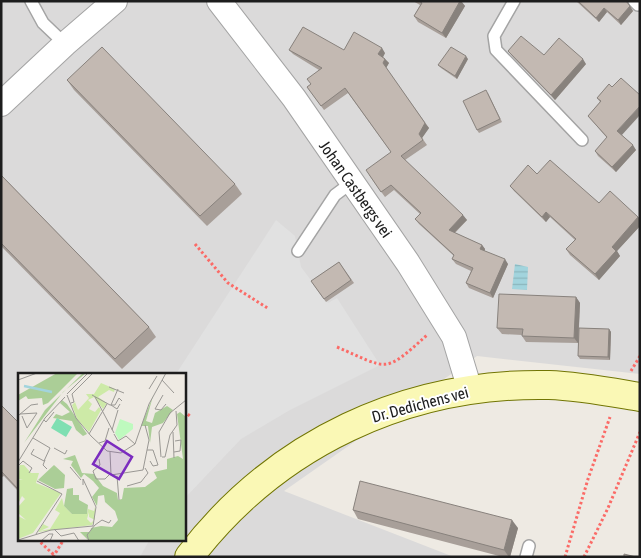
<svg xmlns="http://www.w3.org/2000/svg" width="641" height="558" font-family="'Asap Condensed',sans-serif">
<defs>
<pattern id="water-rules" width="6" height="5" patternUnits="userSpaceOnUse" patternTransform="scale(1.25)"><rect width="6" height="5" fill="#a2d4dd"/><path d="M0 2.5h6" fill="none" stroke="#8bb6bd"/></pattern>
</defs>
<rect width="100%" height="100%" fill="#eeeae3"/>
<!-- residential -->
<path fill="#dbdada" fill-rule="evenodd" d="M1 1H640V374L477 356 284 491 454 557H1ZM19 374H184V539H19Z"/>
<!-- parking -->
<g fill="#e1e1e1">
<path d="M276 220 295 236 301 267 328 303 337 298 380 365 290 410 241 439 184 499V374H176Z"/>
<path d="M67 539H150L140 557H55Z"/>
</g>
<!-- water -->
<path fill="url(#water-rules)" d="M515 264 528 267 527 290 512 289Z"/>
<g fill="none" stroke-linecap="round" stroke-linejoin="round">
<defs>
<g id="lane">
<path d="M31 1 43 23 65 44"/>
<path d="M514 1 494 36 496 50 582 140"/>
<path d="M634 1 638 5"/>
<path d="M298 251 335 195 351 183"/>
<path d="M526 557 529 546"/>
</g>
<g id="street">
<path d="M219 1 294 98 408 263 454 337 470 390"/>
<path d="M1 104 65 44 115 1"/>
</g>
<path id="secondary" d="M189 557C276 443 407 382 549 385 579 386 610 392 640 397"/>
</defs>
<!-- lane casing -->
<use href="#lane" stroke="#a4a4a4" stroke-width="14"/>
<!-- street casing -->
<use href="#street" stroke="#a4a4a4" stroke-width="26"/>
<!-- secondary casing -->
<use href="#secondary" stroke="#717503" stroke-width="30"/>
<!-- path -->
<g stroke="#fb6b67" stroke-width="3" stroke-dasharray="2.5 2.5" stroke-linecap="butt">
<path d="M195 244 228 283 269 309"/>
<path d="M337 347C389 369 383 375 427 335"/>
<path d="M631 371 640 356"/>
<path d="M184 411 191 417"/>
<path d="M37 539 54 555"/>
<path d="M53 557 64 539"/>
<path d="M565 557 588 479 610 417"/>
<path d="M584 557 608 508 640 432"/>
</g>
<!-- lane -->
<use href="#lane" stroke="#fff" stroke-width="11"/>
<!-- street -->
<use href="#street" stroke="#fff" stroke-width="24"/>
<!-- secondary -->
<use href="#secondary" stroke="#faf8b5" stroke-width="28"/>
</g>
<!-- wall -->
<g fill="#a89f99">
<path d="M413 1H461L465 6 446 38 418 22 414 16 420 5Z"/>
<path d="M576 1H627V3L633 11 621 25 607 12 599 22Z"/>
<path d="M289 50H344L385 53 383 57 389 63 386 68 429 128 422 138 427 145 405 160 467 220 455 233 482 245 485 249V251L508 264 493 298 469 288 466 283 471 271 456 264 452 259 454 256 419 224 415 219 420 214 394 190 385 197 369 175 391 152 348 93 324 110 307 87 311 84 319 70 293 54Z"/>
<path d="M508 51 544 55 586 64 555 100 512 56Z"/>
<path d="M468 59 457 79 441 68 438 65Z"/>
<path d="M67 80 235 184 242 194 207 226 74 90Z"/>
<path d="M609 84 622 135 636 150 616 172 598 156 595 151 607 138 588 116 600 102 597 98Z"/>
<path d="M488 93 502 122 479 133 477 130Z"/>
<path d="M537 174 599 203 638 217 640 218V226L617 251 620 256 599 280 570 255 566 249 575 240 550 217 546 222 514 191 510 186Z"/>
<path d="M1 175 149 327 156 337 122 369 1 246Z"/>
<path d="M339 262 354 283 326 302 311 281Z"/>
<path d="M576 297 580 303 579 328 609 329 611 332 610 360 580 359 578 356V343L526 342 522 336V335L502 334 497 328Z"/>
<path d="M1 405 19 423V492L4 476 2 477 1 476Z"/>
<path d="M353 510 518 528 510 557H503L358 519Z"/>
</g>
<!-- shaded-wall -->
<g fill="#88827d">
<path d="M460 1H461L465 6 446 38 442 33Z"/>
<path d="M630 6 633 11 621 25 618 20Z"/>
<path d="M604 8 607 12 599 22 596 18Z"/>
<path d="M382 48 385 53 382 59 378 54Z"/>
<path d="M466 56 468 59 457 79 455 76Z"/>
<path d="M385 59 389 63 386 68 383 63Z"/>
<path d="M583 59 586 64 555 100 551 95Z"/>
<path d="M640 106V115L621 136 617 131Z"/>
<path d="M425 123 429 128 422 138 419 134Z"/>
<path d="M633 145 636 150 616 172 612 167Z"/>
<path d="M546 212 550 217 546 222 542 217Z"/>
<path d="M463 215 467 220 452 235 449 230Z"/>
<path d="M638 217 640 218V226L617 251 620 256 599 280 595 274 612 247Z"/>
<path d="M482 245 485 249 484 253 480 249Z"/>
<path d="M505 259 508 264 493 298 490 293Z"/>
<path d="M576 297 580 303 578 343 574 338Z"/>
<path d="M609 329 611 332 610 360 608 357Z"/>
<path d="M512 520 518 528 510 557H509L504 550Z"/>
</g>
<!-- building -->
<g fill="#c3b9b2" stroke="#88827d">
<path d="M419 1H460L442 33 414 16 422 3Z"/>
<path d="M578 1H626L630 6 618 20 604 8 596 18Z"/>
<path d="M303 27 344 50 354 32 382 48 378 54 385 59 383 63 425 123 419 134 423 140 401 156 463 215 449 230 482 245 480 249 505 259 490 293 466 283 473 268 452 259 454 255 415 219 421 213 391 185 381 192 366 170 391 152 345 88 321 106 307 87 311 84 307 79 322 68 289 50Z"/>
<path d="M521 36 544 55 559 38 583 59 551 95 508 51Z"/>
<path d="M102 47 235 184 200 216 67 80Z"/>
<path d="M451 47 466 56 455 76 438 65Z"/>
<path d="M621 78 640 95V106L617 131 633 145 612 167 595 151 607 137 588 116 601 101 597 98 609 84 612 87Z"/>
<path d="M486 90 500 119 477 130 463 101Z"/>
<path d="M550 160 599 203 610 191 638 217 612 247 616 251 595 274 566 249 576 239 546 212 542 217 510 186 528 165 537 174Z"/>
<path d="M1 175 149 327 115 359 1 243Z"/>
<path d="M339 262 351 280 324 299 311 281Z"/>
<path d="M499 294 576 297 574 338 522 336 523 329 497 328Z"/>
<path d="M579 328 609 329 608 357 578 356Z"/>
<path d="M1 405 19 423V490L1 471Z"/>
<path d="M360 481 512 520 504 550 353 510Z"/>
<path d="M624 554 636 557H624Z"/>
</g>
<g text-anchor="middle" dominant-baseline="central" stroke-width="4" stroke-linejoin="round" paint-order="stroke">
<!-- street labels -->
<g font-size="16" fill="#1d1d1d" stroke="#fff">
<text transform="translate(356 189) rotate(55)">Johan Castbergs vei</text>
<text transform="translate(420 404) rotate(-15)">Dr. Dedichens vei</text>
</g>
</g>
<!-- overview -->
<g transform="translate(18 373)">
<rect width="168" height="168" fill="#eeeae3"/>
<path d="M83 10 97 16 96 19 91 17 80 24 89 30 85 36 76 24 70 27 74 31 71 36 77 39 81 34 83 37 71 59 59 46 54 32 57 29 60 37 71 25 68 21H76ZM2 92H6L13 100H21L18 110 43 120 15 160 0 166V143L8 147 0 140V134L7 126 4 123 0 131V107L5 106H0ZM44 125 46 133 54 141H69L70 136 76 138 77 134V147L71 144V139L69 146 73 150 76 147 74 152 20 159 25 151 31 154 22 158 32 156 42 140 37 137Z" fill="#cdeaa7"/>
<path d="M39 0H60L30 30 25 32 24 25 10 26 8 23 0 28V22ZM65 0H68L45 19 6 70 27 37ZM135 23 128 48 134 50 137 40 149 33 155 37 145 50 134 54 132 70 130 53H123ZM44 27 49 31 69 61 65 63 58 57 54 48 35 45 38 41 44 43 52 39 42 30ZM162 39 168 44 167 167H70L62 159H72L73 155 83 153 94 154 100 147 97 138 87 129 86 122 80 123 79 133 74 124 81 115 75 108 66 101 63 105 53 92 55 88 45 86 57 82 64 100 76 101 85 113 99 120 100 127 104 126 106 115 127 114 139 105 136 99 149 96V86L160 83 165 86 159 41ZM36 92 47 102 46 115 37 116 20 107ZM55 115V122H61V127L70 132 69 141H54L46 133 49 116Z" fill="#abce97"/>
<path d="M102 46 115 51V56L101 67 97 60Z" fill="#befabe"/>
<path d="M39 45 54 54 48 64 33 55Z" fill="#7fdfb2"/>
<path fill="none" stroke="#a2d4dd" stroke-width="2.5" d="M6 13 34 19"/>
<path fill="none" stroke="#9a9894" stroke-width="1" d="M0 7 19 0M144 7 156 20M91 14 106 20M100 16 93 32 99 36 102 31M131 16 139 3M49 21 70 0M49 22 58 45 73 63 89 78 103 80 117 71 131 31 148 0M74 22 92 32H97L101 25 104 28M145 22 137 36 143 37 148 31M77 24 96 60M53 30 56 29 54 21 75 0M2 41 19 40 9 55 4 43M1 42 13 32 20 31M26 47 28 49 36 39M94 57 100 37M155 59 156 85M71 61 89 31M96 61 100 68 108 63 117 71M15 65 32 75M81 70 87 68 91 55M36 75 47 81 49 77M16 76 13 81 26 88 32 75M129 77H135L140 92 135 93 132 88M92 79 93 102 125 97 131 67 127 52M156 79 162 78 163 67 157 68M143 84 141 59 152 40 168 27M144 84H147L152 62 159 52 158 38M81 86 82 92 75 98 78 106H87L92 101M0 89 27 45 47 24M0 93 5 88 14 95 11 100M26 93 29 96 25 92 27 87M52 94 63 107M99 103 101 127M109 113 123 109 130 100 127 95M77 152 84 147 91 150 93 147M36 156 43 163 56 160 61 168M18 161 44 121 19 108M0 167 33 157 75 153 78 134 65 106V112M23 168 31 161H35L32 168M71 168 69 162 77 152"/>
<path fill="#7b2cbf" fill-opacity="0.15" stroke="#7b2cbf" stroke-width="2.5" d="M89 68 114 84 101 106 75 91Z"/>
<rect width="168" height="168" fill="none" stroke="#1d1d1d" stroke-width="2.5"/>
</g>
<!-- border -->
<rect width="641" height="558" fill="none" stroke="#1d1d1d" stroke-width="5"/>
</svg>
